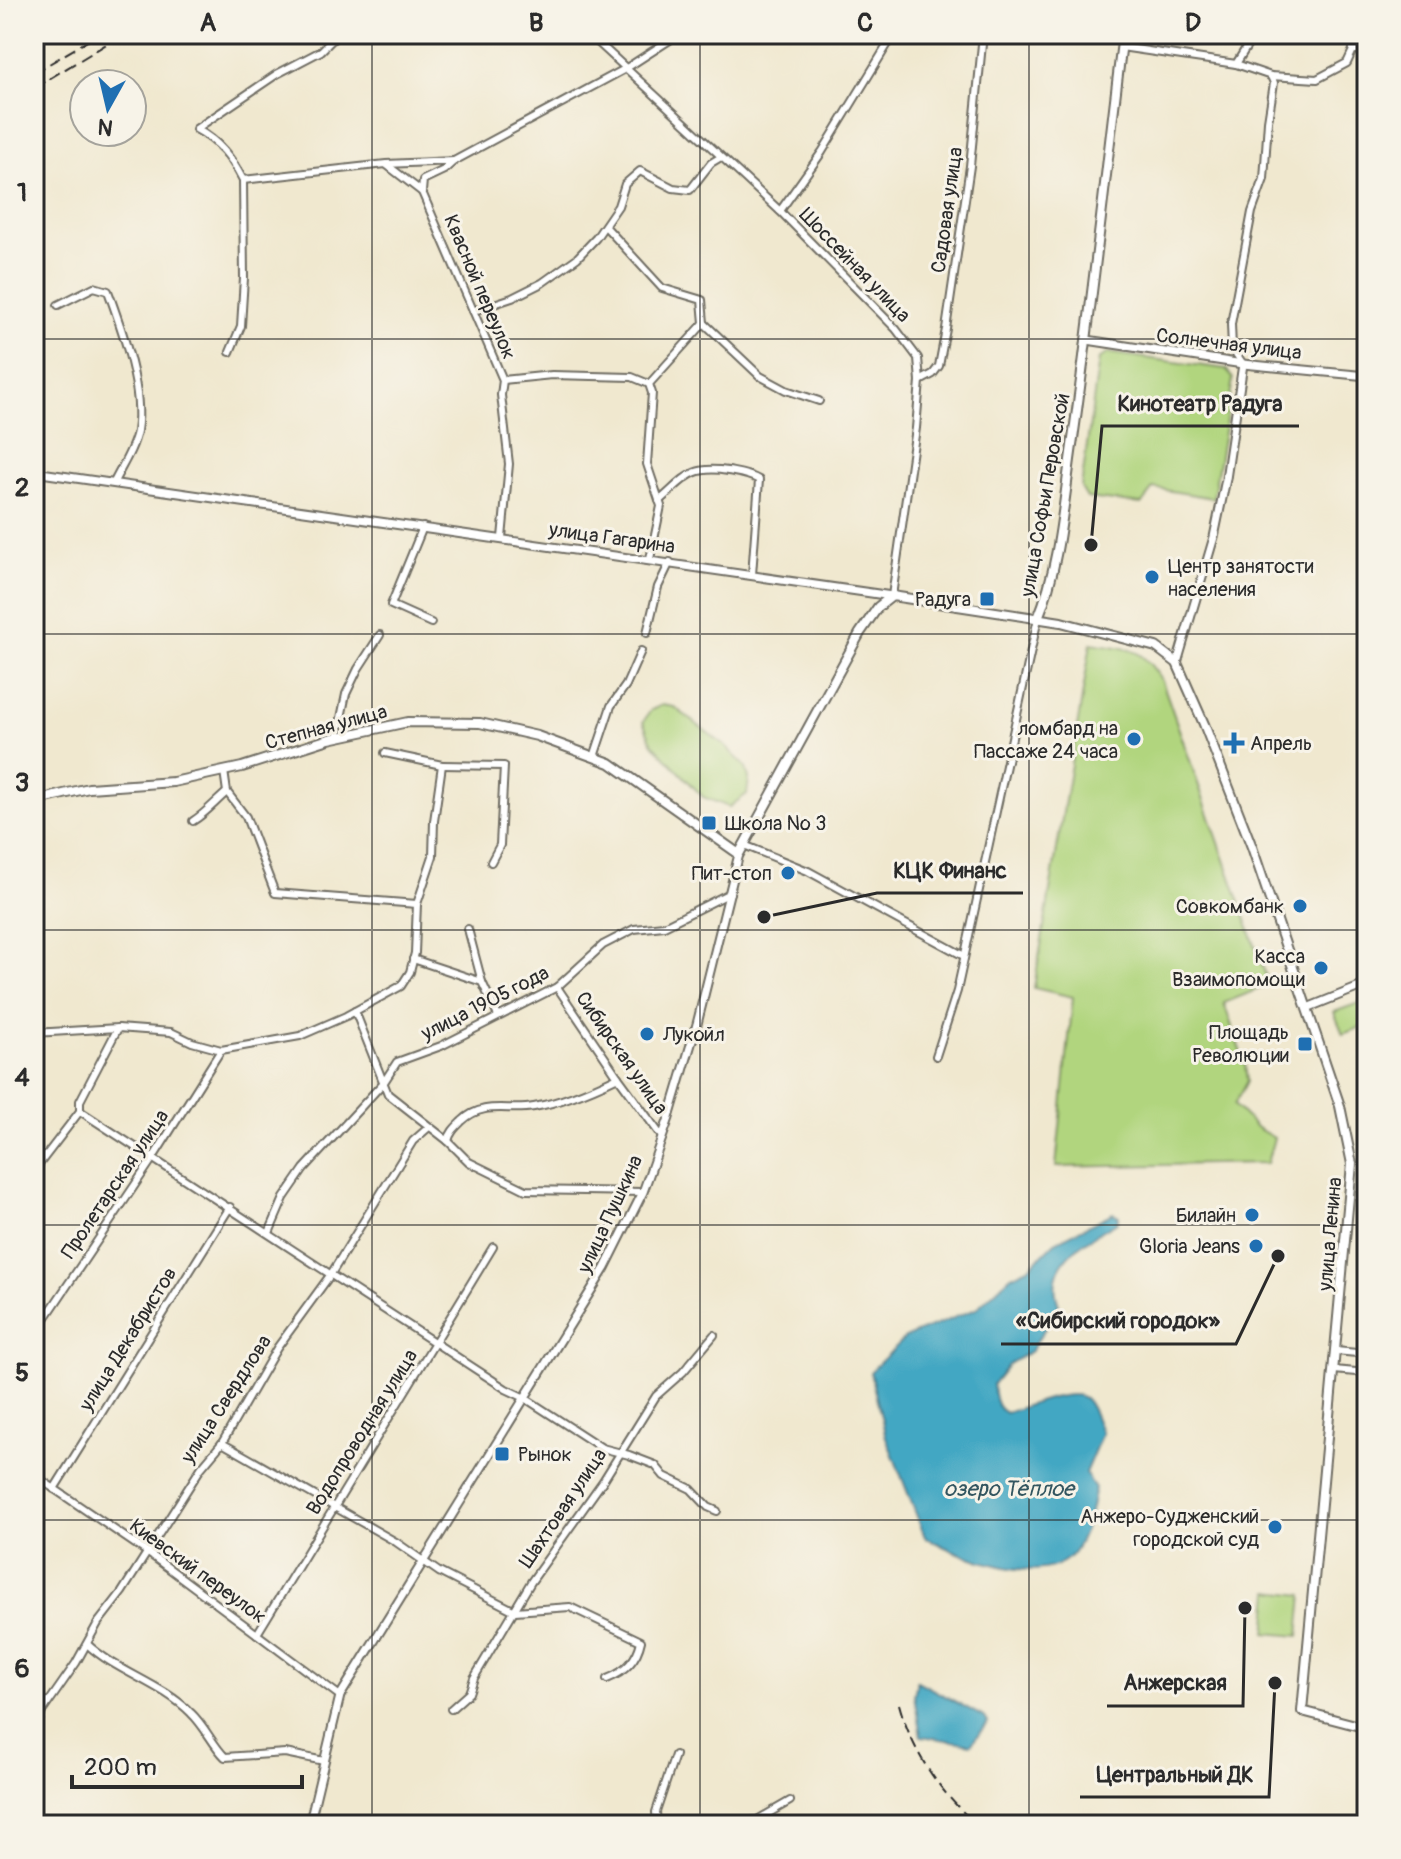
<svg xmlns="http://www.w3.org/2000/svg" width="1401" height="1859" font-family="Pangolin,sans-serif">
<rect width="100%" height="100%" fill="#f7f3e8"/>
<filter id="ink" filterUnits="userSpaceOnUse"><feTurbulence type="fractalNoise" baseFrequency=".0125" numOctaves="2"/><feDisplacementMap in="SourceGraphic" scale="16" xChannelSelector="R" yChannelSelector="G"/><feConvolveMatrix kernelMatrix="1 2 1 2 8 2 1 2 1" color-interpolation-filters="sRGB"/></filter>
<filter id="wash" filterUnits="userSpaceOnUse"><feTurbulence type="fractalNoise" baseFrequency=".006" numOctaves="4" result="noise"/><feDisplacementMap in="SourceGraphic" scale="32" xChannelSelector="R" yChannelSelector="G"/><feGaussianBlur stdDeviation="1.8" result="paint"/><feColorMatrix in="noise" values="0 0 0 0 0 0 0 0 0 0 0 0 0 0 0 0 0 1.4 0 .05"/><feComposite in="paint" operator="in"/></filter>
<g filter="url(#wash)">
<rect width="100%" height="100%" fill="#f0e8cf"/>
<!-- green -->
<g fill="#b1d57e" stroke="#6e8054" stroke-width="2">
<path d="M1108 353 1226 369 1233 379 1213 498 1153 488 1142 504 1087 498 1081 488 1099 359Z"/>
<path d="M1091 643C1129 649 1141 646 1162 681L1269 985 1224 1003 1245 1065 1247 1081 1234 1105 1257 1128 1274 1138 1267 1163 1056 1167 1073 997 1034 988Z"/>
<path d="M662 705 674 707 724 745 745 766 749 778 747 794 729 807 703 797 653 744 643 722 651 710Z"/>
<path d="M1367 1000V1025L1343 1034 1334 1012Z"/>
<path d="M1270 1591 1303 1595 1299 1636 1266 1633Z"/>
</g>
<!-- water -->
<g fill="#43a7c3" stroke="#376977" stroke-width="2">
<path d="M1113 1213 1119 1216 1117 1222C1086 1241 1042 1261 1059 1305L1031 1351 1009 1364 993 1384C994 1396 995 1408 1006 1413 1021 1408 1073 1386 1085 1399 1093 1407 1097 1423 1102 1433L1085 1473 1095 1488C1090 1511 1087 1534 1073 1553 1043 1591 958 1555 925 1537L886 1437 870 1372 906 1337 976 1309 1011 1276 1030 1267 1055 1242Z"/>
<path d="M917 1681 984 1717 988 1722 971 1744 921 1736 914 1695Z"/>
</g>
</g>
<g filter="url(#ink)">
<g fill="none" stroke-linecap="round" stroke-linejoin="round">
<defs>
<g id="minor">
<path d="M338 34 321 51 277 74 196 129C220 142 231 157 243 180L386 164 454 161 444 170 423 180 422 192 503 380 501 395 509 464 502 538"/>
<path d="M589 34 780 211 896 329 918 358 920 381 916 428 892 596"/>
<path d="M1353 34V50"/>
<path d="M1121 47 1236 64 1271 76 1317 79 1347 63 1353 50H1367"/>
<path d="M1236 64 1249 43 1250 34"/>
<path d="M454 161 625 69 679 34"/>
<path d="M387 165 422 192"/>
<path d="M780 211 822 152 894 34"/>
<path d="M605 226 662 288 702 300 704 323 649 384 652 393 647 464 661 506 650 559"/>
<path d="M58 305 94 287 108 291C122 330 144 389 137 431 134 448 122 466 114 482"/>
<path d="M473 311 512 298 542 283 577 258 596 238 618 206 625 184 640 171 673 188 690 190 711 163 721 157"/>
<path d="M704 323 760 376 786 390 819 401"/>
<path d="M230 352 241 326 244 278 243 180"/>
<path d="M1243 364 1232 348 1231 324 1252 212 1264 179 1268 121 1274 83 1271 76"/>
<path d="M503 380 552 375 632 377 649 384"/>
<path d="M920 381 933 374 939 366 946 329 970 166 983 34"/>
<path d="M659 501C686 478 690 465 728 471 739 473 749 474 759 480L752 575"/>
<path d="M423 527 391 605 431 623"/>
<path d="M647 633 658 587 670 562"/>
<path d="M337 737 346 694 358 669 380 635"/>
<path d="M594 757 611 706 626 685 641 651"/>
<path d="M442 765 504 766 500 845 491 862"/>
<path d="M224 771 227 792 246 817 275 893 417 904"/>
<path d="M193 821C206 813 215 802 227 792"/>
<path d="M744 845 808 871 964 956"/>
<path d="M468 929 482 982"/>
<path d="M413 959 482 982 498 1016"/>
<path d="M557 987 618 1077 662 1137"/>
<path d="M355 1011 388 1094 448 1141 469 1162 526 1190 643 1192"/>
<path d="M34 1033 118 1028 171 1032 192 1042 221 1050 300 1036 346 1016 401 986 410 972 415 953 417 904 433 856 434 821 442 765 385 753"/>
<path d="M936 1056 957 991 1038 618"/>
<path d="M80 1111 506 1389 525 1398 602 1448 629 1455 655 1465 664 1476 691 1489 708 1507 717 1511"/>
<path d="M448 1141C450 1132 456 1127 462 1121 484 1100 508 1112 534 1107 563 1102 591 1090 618 1077"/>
<path d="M34 1171 80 1111V1101L118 1028"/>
<path d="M269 1233 284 1198 304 1169 384 1082 397 1062 441 1046 557 987 603 945 634 929 664 926 730 893"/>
<path d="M34 1335 153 1158 221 1050"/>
<path d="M1336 1351 1367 1354"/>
<path d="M1334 1370 1367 1373"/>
<path d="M222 1443 396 1542 439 1572 515 1611 570 1607 641 1641C637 1660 625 1672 607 1679"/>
<path d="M34 1475 147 1552 340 1696"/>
<path d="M54 1489 230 1207"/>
<path d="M257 1634 493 1247"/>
<path d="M87 1644C117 1672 161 1683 191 1713 205 1726 212 1744 225 1757L285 1753 324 1761"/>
<path d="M451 1709 469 1693 474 1678 531 1582 603 1481 656 1396 683 1372 714 1335"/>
<path d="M34 1734 42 1712 76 1663 98 1623 122 1592 201 1468 222 1443 277 1348 331 1274 413 1141 429 1127"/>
<path d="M657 1825 656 1812 675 1755"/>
<path d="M704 1825 741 1823 757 1820 790 1801"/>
</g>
<g id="tertiary">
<path d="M1087 340 1243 364 1367 376"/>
<path d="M34 472 892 596"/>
<path d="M1177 663 1214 537 1226 479 1243 364"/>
<path d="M1307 1008 1367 984"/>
<path d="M309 1825 340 1696 605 1268 643 1192 669 1118 697 1024 739 854"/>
</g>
<g id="secondary">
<path d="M1038 618C1060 565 1064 497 1073 439 1092 305 1106 169 1123 34"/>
<path d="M34 801 89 788 173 782 242 767 329 739 408 722 480 723 537 736 610 763 739 854 860 633 878 607 892 596 1061 622 1156 647 1177 663 1204 724 1252 847 1340 1106 1352 1164 1302 1711 1367 1728"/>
</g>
</defs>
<!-- minor casing -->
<use href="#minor" stroke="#706d64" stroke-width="10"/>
<!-- tertiary casing -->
<use href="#tertiary" stroke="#706d64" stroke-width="11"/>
<!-- secondary casing -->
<use href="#secondary" stroke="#706d64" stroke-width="12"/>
<!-- minor -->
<use href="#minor" stroke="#fff" stroke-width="6"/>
<!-- tertiary -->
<use href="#tertiary" stroke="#fff" stroke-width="7"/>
<!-- secondary -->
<use href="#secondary" stroke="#fff" stroke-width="8"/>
<!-- rail -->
<g stroke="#2b2b2b" stroke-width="2" stroke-dasharray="12 6" stroke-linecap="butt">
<path d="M34 73 99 34"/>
<path d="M34 88 123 34"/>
<path d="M899 1704C912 1752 940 1793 977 1825"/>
</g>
</g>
</g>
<!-- grid -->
<path fill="none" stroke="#2b2b2b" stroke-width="2" stroke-opacity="0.55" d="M372 34V1825M700 34V1825M1029 34V1825M34 339H1367M34 634H1367M34 930H1367M34 1225H1367M34 1520H1367"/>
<!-- markers -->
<g fill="#1f6fb2" stroke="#f7f3e8" stroke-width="3">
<circle cx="1152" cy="577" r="8"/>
<rect x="979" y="591" width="16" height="16" rx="4"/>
<circle cx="1134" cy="739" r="8"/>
<path d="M1230 731h8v8h8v8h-8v8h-8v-8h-8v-8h8z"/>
<rect x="701" y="815" width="16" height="16" rx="4"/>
<circle cx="788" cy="873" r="8"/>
<circle cx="1300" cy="906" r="8"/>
<circle cx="1321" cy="968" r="8"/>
<circle cx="647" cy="1034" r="8"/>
<rect x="1297" y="1036" width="16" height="16" rx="4"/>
<circle cx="1252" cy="1215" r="8"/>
<circle cx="1256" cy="1246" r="8"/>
<rect x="494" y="1446" width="16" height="16" rx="4"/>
<circle cx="1275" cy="1527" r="8"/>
</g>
<g text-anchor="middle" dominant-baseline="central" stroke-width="6" stroke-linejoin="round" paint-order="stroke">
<!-- street labels -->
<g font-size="20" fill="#2b2b2b" stroke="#f7f3e8">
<text transform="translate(947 210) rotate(-82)">Садовая улица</text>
<text transform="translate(855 265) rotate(46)">Шоссейная улица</text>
<text transform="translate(480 287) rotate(67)">Квасной переулок</text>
<text transform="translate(1229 344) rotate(7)">Солнечная улица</text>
<text transform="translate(1045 495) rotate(-80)">улица Софьи Перовской</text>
<text transform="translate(612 538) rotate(8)">улица Гагарина</text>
<text transform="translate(326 727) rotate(-15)">Степная улица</text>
<text transform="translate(485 1003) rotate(-27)">улица 1905 года</text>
<text transform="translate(622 1053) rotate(55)">Сибирская улица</text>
<text transform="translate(115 1184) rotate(-56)">Пролетарская улица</text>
<text transform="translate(610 1214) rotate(-65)">улица Пушкина</text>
<text transform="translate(1330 1234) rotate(-85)">улица Ленина</text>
<text transform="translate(128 1339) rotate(-58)">улица Декабристов</text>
<text transform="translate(226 1399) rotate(-57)">улица Свердлова</text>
<text transform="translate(362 1432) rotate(-58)">Водопроводная улица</text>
<text transform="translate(563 1508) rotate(-56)">Шахтовая улица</text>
<text transform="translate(198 1571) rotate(36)">Киевский переулок</text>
</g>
<!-- poi labels -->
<g font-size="20" fill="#2b2b2b" stroke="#f7f3e8" text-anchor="end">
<text x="1168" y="566" text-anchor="start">Центр занятости<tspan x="1168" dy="23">населения</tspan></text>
<text x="971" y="599">Радуга</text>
<text x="1118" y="728">ломбард на<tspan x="1118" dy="23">Пассаже 24 часа</tspan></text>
<text x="1250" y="743" text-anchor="start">Апрель</text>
<text x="725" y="823" text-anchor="start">Школа № 3</text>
<text x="772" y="873">Пит-стоп</text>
<text x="1284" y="906">Совкомбанк</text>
<text x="1305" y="956">Касса<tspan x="1305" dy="23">Взаимопомощи</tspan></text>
<text x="1289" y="1032">Площадь<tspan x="1289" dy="23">Революции</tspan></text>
<text x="663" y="1034" text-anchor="start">Лукойл</text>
<text x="1236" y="1215">Билайн</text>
<text x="1240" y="1246">Gloria Jeans</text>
<text x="518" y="1454" text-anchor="start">Рынок</text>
<text x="1259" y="1516">Анжеро-Судженский<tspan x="1259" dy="23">городской суд</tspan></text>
</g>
<!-- water labels -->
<g font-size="22" font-style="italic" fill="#335660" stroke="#f7f3e8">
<text x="1009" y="1489">озеро Тёплое</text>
</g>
</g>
<!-- callouts -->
<path fill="none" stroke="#2b2b2b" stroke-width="3" d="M1091 545L1102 426H1299M764 917L877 893H1023M1278 1256L1236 1344H1001M1245 1608L1243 1706H1107M1275 1683L1269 1797H1080"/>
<g fill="#2b2b2b" stroke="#f7f3e8" stroke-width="3">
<circle cx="1091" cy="545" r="8"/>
<circle cx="764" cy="917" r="8"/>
<circle cx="1278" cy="1256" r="8"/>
<circle cx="1245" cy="1608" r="8"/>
<circle cx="1275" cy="1683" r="8"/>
</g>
<g font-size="22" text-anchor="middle" font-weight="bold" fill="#2b2b2b" stroke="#f7f3e8" stroke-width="6" stroke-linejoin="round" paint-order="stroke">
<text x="1200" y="411">Кинотеатр Радуга</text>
<text x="950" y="878">КЦК Финанс</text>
<text x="1118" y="1328">«Сибирский городок»</text>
<text x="1175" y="1690">Анжерская</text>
<text x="1175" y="1782">Центральный ДК</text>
</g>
<!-- margin -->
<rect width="1401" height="1859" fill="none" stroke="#f7f3e8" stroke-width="88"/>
<!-- north arrow -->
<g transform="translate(108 108) rotate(188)"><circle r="38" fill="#f7f3e8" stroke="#a5a39c" stroke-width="2"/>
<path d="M0-6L14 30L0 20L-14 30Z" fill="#1f6fb2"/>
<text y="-12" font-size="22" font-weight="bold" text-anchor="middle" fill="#2b2b2b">N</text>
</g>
<!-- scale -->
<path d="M72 1775v12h230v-12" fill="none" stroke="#2b2b2b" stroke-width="4"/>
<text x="84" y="1775" font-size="24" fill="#2b2b2b" stroke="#f7f3e8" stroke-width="6" paint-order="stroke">200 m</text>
<rect x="44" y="44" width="1313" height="1771" fill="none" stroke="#2b2b2b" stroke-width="3"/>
<g font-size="26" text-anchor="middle" font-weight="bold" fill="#2b2b2b">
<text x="208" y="31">A</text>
<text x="536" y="31">B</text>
<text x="865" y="31">C</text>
<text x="1193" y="31">D</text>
<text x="22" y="201">1</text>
<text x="22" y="496">2</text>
<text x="22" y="791">3</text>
<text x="22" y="1086">4</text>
<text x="22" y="1381">5</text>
<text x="22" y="1677">6</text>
</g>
</svg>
